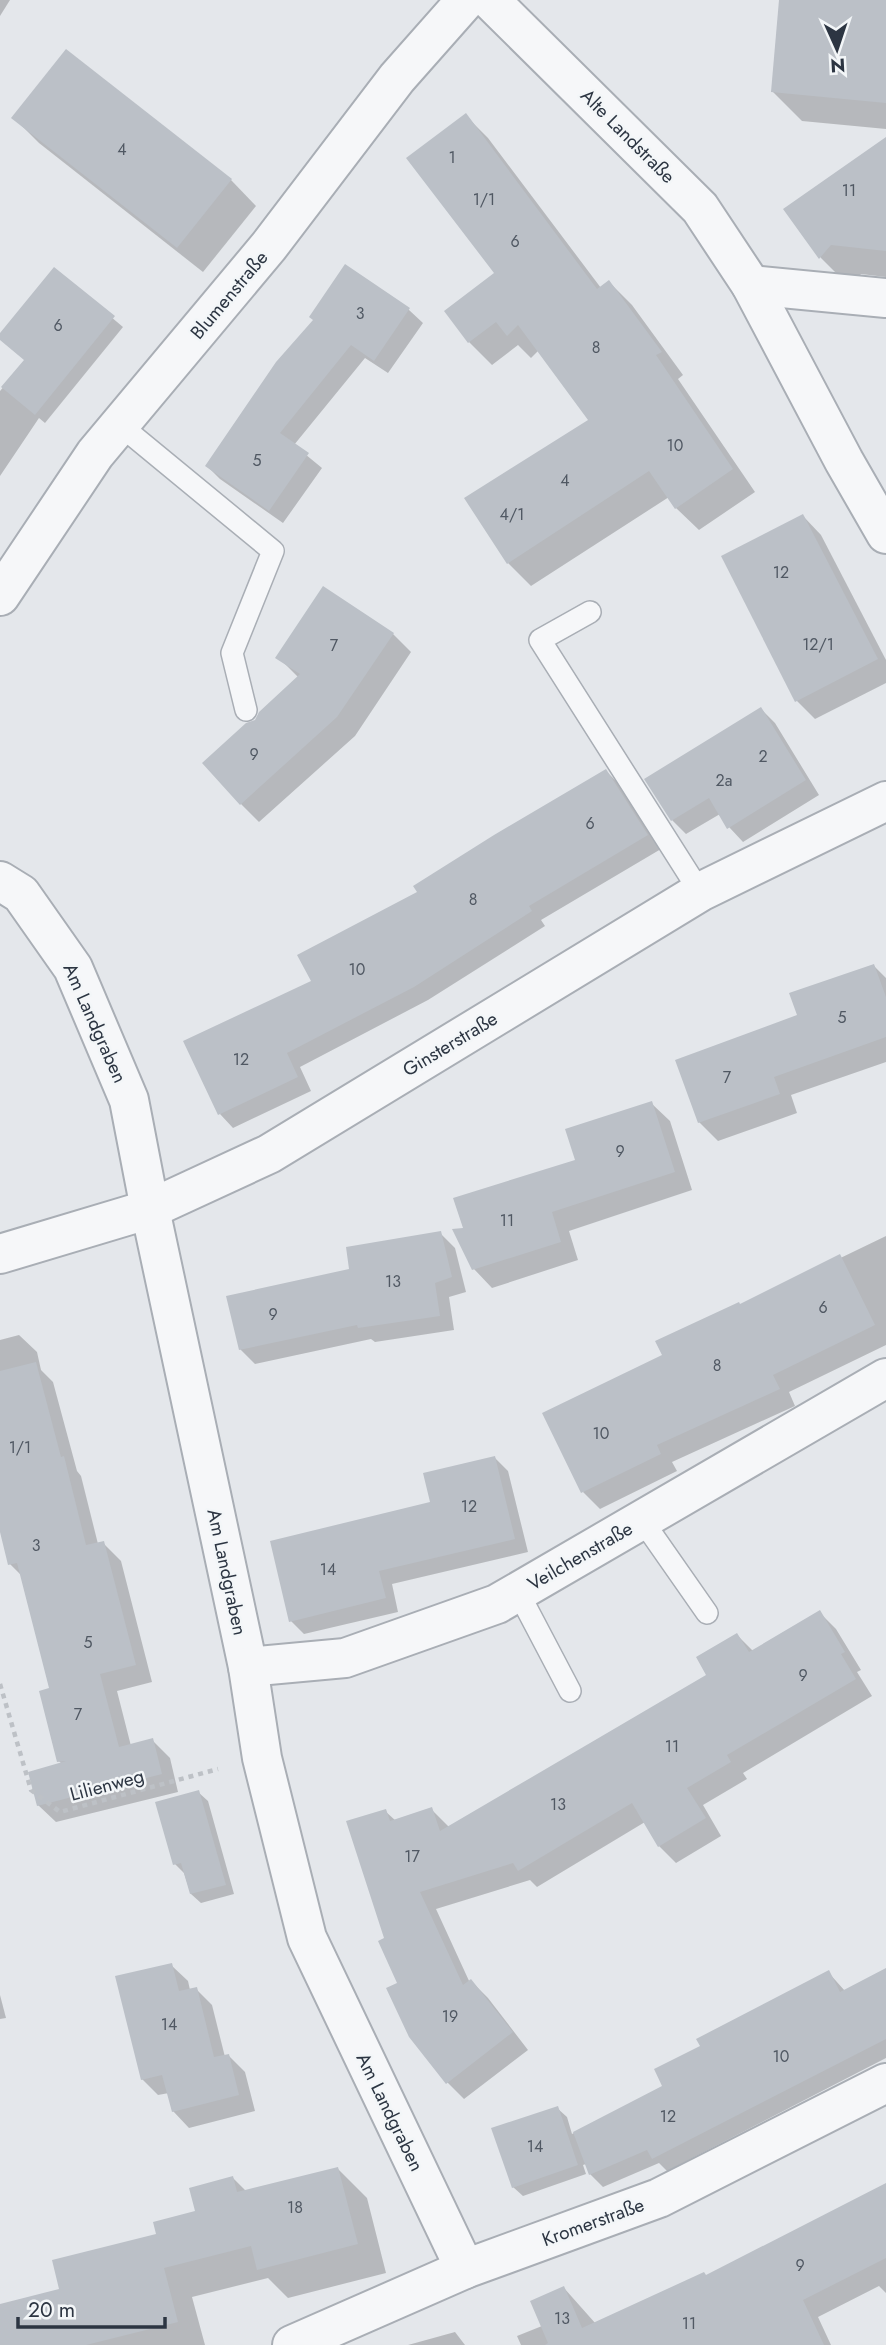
<svg xmlns="http://www.w3.org/2000/svg" width="886" height="2345" font-family="Jost,sans-serif">
<rect width="100%" height="100%" fill="#e4e7eb"/>
<!-- shadow -->
<g fill="#0003">
<path d="M0 0H10L0 16Z"/>
<path d="M781 0H886V129L802 121 773 92Z"/>
<path d="M466 116 488 138 601 288 609 282 632 305 683 375 678 379 755 492 699 530 676 508 669 497 531 586 508 563 590 420 539 350 531 358 518 345 492 365 469 342 496 274Z"/>
<path d="M14 118 231 180 256 206 203 272 39 143Z"/>
<path d="M886 140V277L861 274 850 287 821 258 786 209Z"/>
<path d="M346 266 409 310 423 323 388 373 365 358 294 445 322 468 283 523 220 479 207 466 315 320Z"/>
<path d="M54 269 123 327 45 423 39 418 0 476V391L26 361 0 336Z"/>
<path d="M803 516 821 535 886 660V683L815 719 797 701Z"/>
<path d="M393 634 411 652 355 736 259 822 241 804 256 721 299 678 278 657Z"/>
<path d="M761 709 775 723 819 795 743 842 729 827 720 814 686 834 672 820Z"/>
<path d="M606 771 620 785 661 849 541 920 545 926 428 1000 300 1067 311 1091 233 1128 220 1114 313 982Z"/>
<path d="M874 966 886 978V1062L791 1095 797 1113 718 1141 699 1122 799 1016Z"/>
<path d="M651 1103 670 1121 692 1190 569 1231 578 1260 492 1288 474 1269 455 1231 465 1229 577 1161Z"/>
<path d="M440 1233 455 1248 466 1292 449 1297 454 1330 375 1342 371 1339 255 1364 240 1349 351 1271Z"/>
<path d="M886 1236V1345L789 1392 795 1406 672 1462 677 1471 600 1509 583 1492 664 1356 741 1306Z"/>
<path d="M19 1335 37 1352 41 1370 53 1382 77 1471 81 1476 98 1544 103 1543 121 1561 152 1682 117 1691 131 1746 152 1740 170 1758 178 1792 56 1822 38 1805 62 1764 59 1761 51 1689 23 1577 10 1564 0 1526V1340Z"/>
<path d="M495 1458 508 1471 528 1552 392 1584 398 1612 304 1634 291 1621 432 1503Z"/>
<path d="M819 1612 836 1629 861 1670 857 1672 872 1696 743 1773 747 1779 703 1805 721 1836 676 1863 659 1846 645 1822 537 1887 530 1880 436 1909 470 1983 471 1981 488 1998 528 2050 464 2099 447 2082 399 1984 386 1939 385 1811 396 1821 431 1809 449 1827 709 1675 737 1635 754 1652Z"/>
<path d="M198 1792 208 1801 234 1894 201 1903 191 1894 184 1873 175 1864Z"/>
<path d="M171 1965 188 1981 190 1990 196 1989 212 2005 225 2057 229 2056 245 2072 255 2111 189 2128 173 2111 169 2093 158 2095 142 2079Z"/>
<path d="M886 1970V2058L667 2171 659 2163 603 2187 590 2174 586 2164 583 2165 586 2174 523 2196 513 2187 557 2108 567 2117 572 2134 665 2086 703 2047 828 1972 845 1991Z"/>
<path d="M0 1995 6 2018 0 2019Z"/>
<path d="M338 2169 367 2198 386 2273 288 2298 268 2278 192 2297 205 2345H0V2306L61 2290 197 2212 233 2178 246 2191Z"/>
<path d="M886 2185V2293L879 2286 818 2317 831 2345H521L517 2336 542 2326 564 2288 596 2324 707 2277Z"/>
<path d="M455 2332 465 2345H408Z"/>
</g>
<!-- building -->
<g fill="#bbc0c7">
<path d="M779 0H886V103L771 92Z"/>
<path d="M66 49 232 179 177 248 11 118Z"/>
<path d="M466 113 597 289 609 280 662 352 656 355 733 469 675 509 649 471 507 564 464 498 588 420 518 325 507 336 496 322 468 343 444 311 494 273 406 158Z"/>
<path d="M886 137V251L831 245 819 259 783 209Z"/>
<path d="M345 264 410 308 374 361 351 345 280 433 309 453 269 511 205 466 276 362 313 320 309 317Z"/>
<path d="M54 267 115 316 35 415 1 387 24 360 0 340V333Z"/>
<path d="M803 514 878 659 795 702 721 556Z"/>
<path d="M323 586 394 633 337 717 240 805 202 763 246 723 255 720 259 712 300 674 275 658Z"/>
<path d="M761 707 806 780 727 829 709 798 671 821 644 779Z"/>
<path d="M606 769 648 835 529 906 532 911 414 987 287 1053 298 1077 218 1115 183 1041 311 981 297 955 417 892 413 886 494 835Z"/>
<path d="M874 964 886 997V1037L774 1077 780 1094 698 1123 675 1060 797 1015 789 993Z"/>
<path d="M652 1101 675 1172 552 1212 561 1242 472 1270 452 1229 463 1228 453 1198 575 1160 565 1129Z"/>
<path d="M441 1231 452 1277 435 1283 440 1316 358 1328 357 1325 239 1350 226 1296 349 1269 346 1247Z"/>
<path d="M840 1254 875 1325 773 1375 780 1389 657 1445 661 1454 581 1493 542 1413 662 1355 655 1341 739 1302 740 1304Z"/>
<path d="M36 1362 61 1457 64 1456 86 1545 104 1541 136 1665 100 1674 119 1747 153 1738 162 1774 37 1806 28 1772 66 1761 57 1762 39 1691 49 1688 17 1563 8 1565 0 1532V1371Z"/>
<path d="M495 1456 515 1539 379 1571 386 1598 289 1622 270 1541 430 1502 423 1473Z"/>
<path d="M820 1610 845 1652 841 1654 856 1679 727 1755 731 1762 687 1788 706 1818 658 1847 632 1803 518 1871 513 1863 420 1892 463 1985 471 1979 513 2032 446 2084 409 2037 386 1988 397 1983 378 1941 384 1938 346 1821 386 1809 390 1821 432 1807 440 1831 706 1675 696 1657 737 1633 749 1652Z"/>
<path d="M199 1790 226 1885 190 1894 181 1863 173 1865 155 1802Z"/>
<path d="M172 1963 179 1991 197 1987 214 2057 229 2054 239 2095 172 2112 162 2075 141 2080 115 1976Z"/>
<path d="M886 1968V2039L652 2159 647 2150 589 2175 573 2132 662 2086 654 2069 700 2046 696 2039 829 1970 840 1992Z"/>
<path d="M558 2106 578 2165 512 2188 491 2128Z"/>
<path d="M338 2167 358 2244 257 2270 251 2246 164 2268 178 2322 86 2345H0V2304L59 2289 52 2260 156 2234 153 2222 195 2211 189 2188 233 2176 237 2192Z"/>
<path d="M886 2183V2258L803 2300 824 2345H545L548 2343 530 2301 564 2286 582 2328 704 2272 706 2275Z"/>
</g>
<g fill="none" stroke-linecap="round" stroke-linejoin="round">
<defs>
<g id="lane">
<path d="M120 425 273 551 232 653 246 710"/>
<path d="M590 612 540 640 700 892"/>
<path d="M642 1520 707 1613"/>
<path d="M518 1592 570 1691"/>
</g>
<g id="street">
<path d="M490 0 700 208 751 285 844 461 886 534"/>
<path d="M751 285 886 298"/>
<path d="M0 596 95 454 269 246 397 78 466 0"/>
<path d="M0 881 21 894 73 968 129 1100 150 1209 248 1667 262 1758 307 1938 465 2269"/>
<path d="M0 1254 150 1209 269 1154 700 892 886 801"/>
<path d="M248 1667 345 1658 497 1604 886 1378"/>
<path d="M292 2345 465 2269 659 2198 886 2083"/>
</g>
</defs>
<!-- lane casing -->
<use href="#lane" stroke="#a9aeb5" stroke-width="24"/>
<!-- street casing -->
<use href="#street" stroke="#a9aeb5" stroke-width="42"/>
<!-- path -->
<path stroke="#bdc1c6" stroke-width="4.5" stroke-dasharray="5 5" stroke-linecap="butt" d="M0 1684 31 1790 60 1812 218 1769"/>
<!-- lane -->
<use href="#lane" stroke="#f6f7f9" stroke-width="21"/>
<!-- street -->
<use href="#street" stroke="#f6f7f9" stroke-width="38"/>
</g>
<g text-anchor="middle" dominant-baseline="central" stroke-width="5" stroke-linejoin="round" paint-order="stroke">
<!-- number labels -->
<g font-size="16" fill="#505863">
<text x="122" y="149">4</text>
<text x="452" y="157">1</text>
<text x="849" y="190">11</text>
<text x="484" y="199">1/1</text>
<text x="515" y="241">6</text>
<text x="360" y="313">3</text>
<text x="58" y="325">6</text>
<text x="596" y="347">8</text>
<text x="675" y="445">10</text>
<text x="257" y="460">5</text>
<text x="565" y="480">4</text>
<text x="512" y="514">4/1</text>
<text x="781" y="572">12</text>
<text x="818" y="644">12/1</text>
<text x="334" y="645">7</text>
<text x="254" y="754">9</text>
<text x="763" y="756">2</text>
<text x="724" y="780">2a</text>
<text x="590" y="823">6</text>
<text x="473" y="899">8</text>
<text x="357" y="969">10</text>
<text x="842" y="1017">5</text>
<text x="241" y="1059">12</text>
<text x="727" y="1077">7</text>
<text x="620" y="1151">9</text>
<text x="507" y="1220">11</text>
<text x="393" y="1281">13</text>
<text x="823" y="1307">6</text>
<text x="273" y="1314">9</text>
<text x="717" y="1365">8</text>
<text x="601" y="1433">10</text>
<text x="20" y="1447">1/1</text>
<text x="469" y="1506">12</text>
<text x="36" y="1545">3</text>
<text x="328" y="1569">14</text>
<text x="88" y="1642">5</text>
<text x="803" y="1675">9</text>
<text x="78" y="1714">7</text>
<text x="672" y="1746">11</text>
<text x="558" y="1804">13</text>
<text x="412" y="1856">17</text>
<text x="450" y="2016">19</text>
<text x="169" y="2024">14</text>
<text x="781" y="2056">10</text>
<text x="668" y="2116">12</text>
<text x="535" y="2146">14</text>
<text x="295" y="2207">18</text>
<text x="800" y="2265">9</text>
<text x="562" y="2318">13</text>
<text x="689" y="2323">11</text>
</g>
<!-- street labels -->
<g font-size="19" fill="#2c3542" stroke="#f3f6f8">
<text transform="translate(628 136) rotate(45)">Alte Landstraße</text>
<text transform="translate(229 295) rotate(-50)">Blumenstraße</text>
<text transform="translate(95 1023) rotate(66)">Am Landgraben</text>
<text transform="translate(450 1044) rotate(-31)">Ginsterstraße</text>
<text transform="translate(580 1556) rotate(-30)">Veilchenstraße</text>
<text transform="translate(227 1572) rotate(78)">Am Landgraben</text>
<text transform="translate(107 1785) rotate(-15)">Lilienweg</text>
<text transform="translate(390 2112) rotate(64)">Am Landgraben</text>
<text transform="translate(593 2222) rotate(-20)">Kromerstraße</text>
</g>
</g>
<!-- north arrow -->
<g transform="translate(837 49) rotate(177)" stroke="#f3f6f8" stroke-width="5" paint-order="stroke">
<path d="M0-5L12 26L0 18L-12 26Z" fill="#2c3542"/>
<text y="-10" font-size="19" font-weight="bold" text-anchor="middle" fill="#2c3542">N</text>
</g>
<!-- scale -->
<path d="M18 2317v10h147v-10" fill="none" stroke="#2c3542" stroke-width="3.5"/>
<text x="28" y="2317" font-size="21" fill="#2c3542" stroke="#f3f6f8" stroke-width="5" paint-order="stroke">20 m</text>
</svg>
